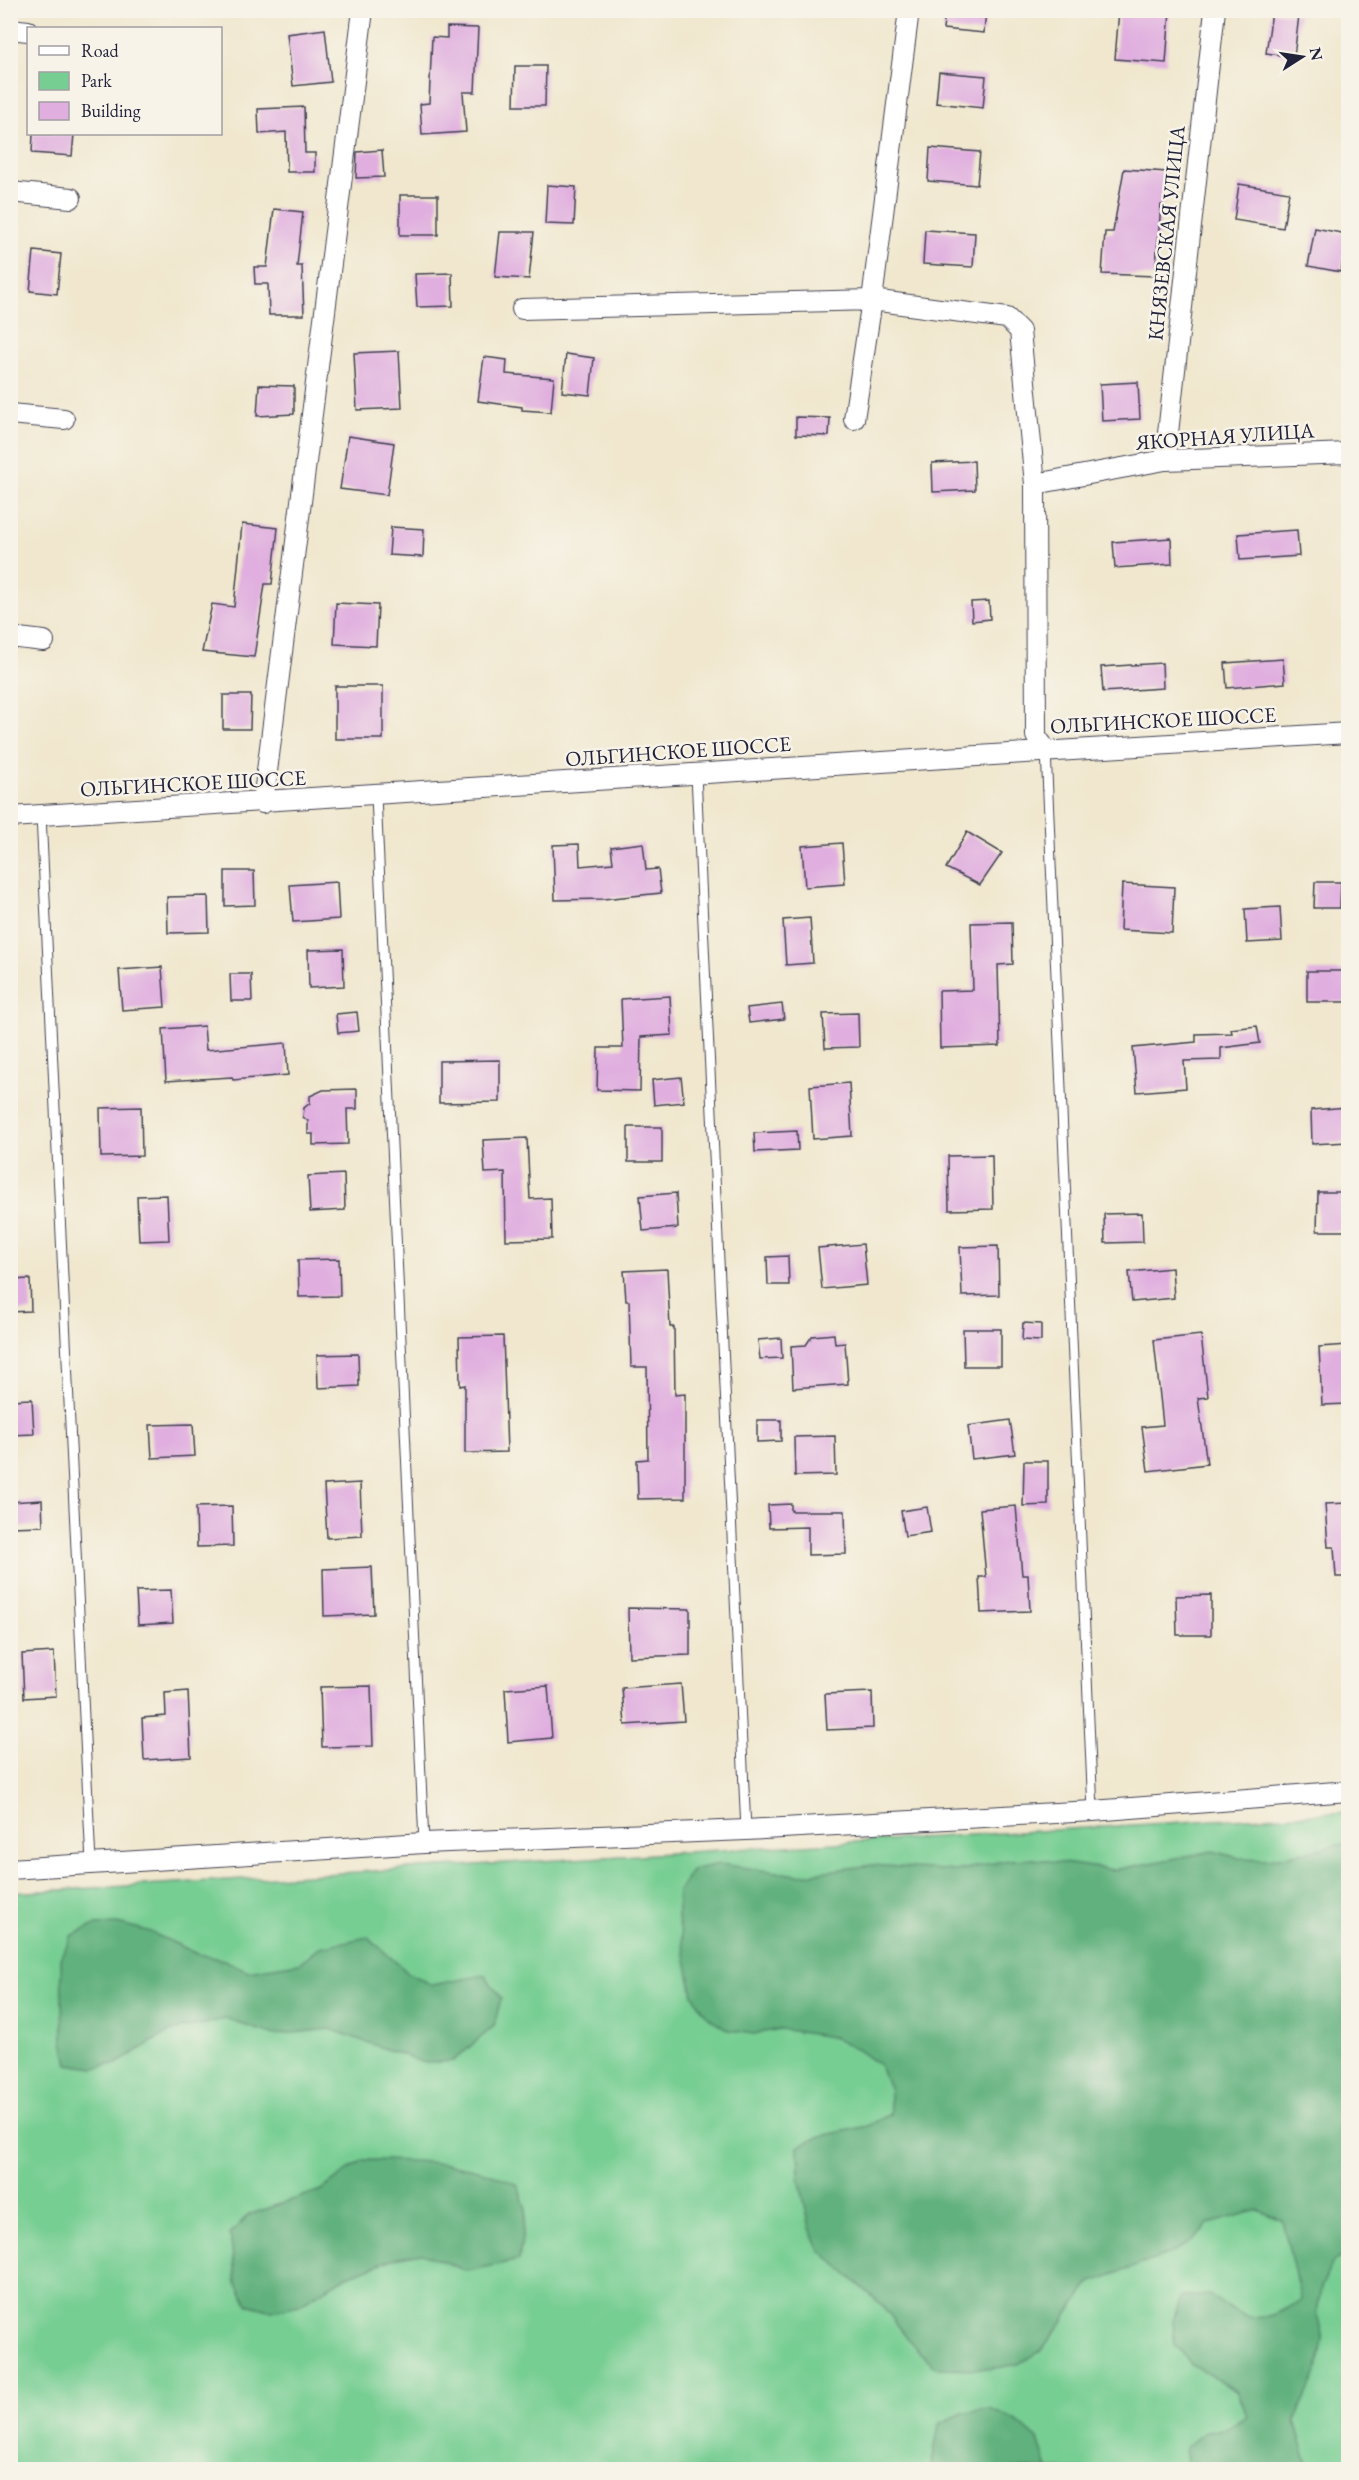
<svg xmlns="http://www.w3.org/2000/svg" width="1359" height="2480" font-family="'EB Garamond',serif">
<rect width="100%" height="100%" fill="#f7f3e8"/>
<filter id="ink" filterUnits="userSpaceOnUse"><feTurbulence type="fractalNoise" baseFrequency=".0167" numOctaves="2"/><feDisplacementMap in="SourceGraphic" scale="12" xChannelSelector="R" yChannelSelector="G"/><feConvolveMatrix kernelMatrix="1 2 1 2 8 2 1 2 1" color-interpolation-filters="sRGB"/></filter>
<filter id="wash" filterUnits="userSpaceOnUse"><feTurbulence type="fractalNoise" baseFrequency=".008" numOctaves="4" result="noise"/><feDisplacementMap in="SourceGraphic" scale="24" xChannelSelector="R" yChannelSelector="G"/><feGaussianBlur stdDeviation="1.35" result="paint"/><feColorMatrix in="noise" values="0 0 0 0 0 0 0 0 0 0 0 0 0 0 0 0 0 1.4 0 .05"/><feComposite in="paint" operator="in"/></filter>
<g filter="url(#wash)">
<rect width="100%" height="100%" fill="#f0e7ce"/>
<!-- green -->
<path fill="#77ce93" stroke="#4c7867" stroke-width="1.5" d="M1348 1812V2469L11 2470V1893Z"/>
<!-- forest -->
<g fill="#61b17d" stroke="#426a5c" stroke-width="1.5">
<path d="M1343 1844 1348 1845V2252L1332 2263 1321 2288 1317 2313 1323 2340 1318 2369 1295 2421 1309 2469H1188L1185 2448 1203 2433 1227 2428 1247 2416 1238 2392 1191 2364 1175 2345 1173 2321 1181 2297 1210 2295C1246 2323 1262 2325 1301 2300L1282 2220 1258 2210 1209 2224 1190 2243 1167 2255 1090 2283 1041 2351 1018 2364 991 2369 938 2368 918 2351 882 2305 820 2250 810 2228 799 2178 798 2147 821 2136 868 2126 890 2114V2090L880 2066 858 2050 831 2037 780 2029 753 2034 728 2030 707 2016 693 1995 678 1919V1891L692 1870 719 1864 798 1875 872 1865 956 1871 1008 1860 1034 1859 1114 1870 1213 1851 1239 1858 1269 1859Z"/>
<path d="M121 1924 148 1931 198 1954 224 1960 248 1971 299 1963 320 1947 368 1937 408 1973 432 1985 485 1975 501 1998 494 2026 453 2061 425 2063 330 2029 275 2035 225 2019 168 2032 118 2063 94 2068 68 2064 63 2041 61 1959 71 1936 95 1925Z"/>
<path d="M363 2160C415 2160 471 2161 518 2185L526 2210 519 2260 467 2271 422 2253 395 2258 345 2277 299 2305 272 2311 248 2304 236 2283 230 2234 248 2215 321 2190Z"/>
<path d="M990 2409 1015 2420 1038 2440 1048 2469H931L939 2424 965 2412Z"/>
</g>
<g id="blocks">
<!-- building -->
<g fill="#e0afdf">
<path d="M945 10H986L984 33 943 29Z"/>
<path d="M1119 10H1170L1166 63 1115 59Z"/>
<path d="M1272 12 1299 15 1294 57 1266 53Z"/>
<path d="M447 27 478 28 475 92H463L466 132 422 135 420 104 429 103 432 37 447 38Z"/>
<path d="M325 29 331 82 293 86 287 34Z"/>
<path d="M515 66H546L545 106H514Z"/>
<path d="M939 72 986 76 983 108 936 103Z"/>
<path d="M304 107 305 153H315V172H287L286 132 259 134 258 109Z"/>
<path d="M33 134H74L72 156 32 153Z"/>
<path d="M930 148 980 152 977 185 928 181Z"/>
<path d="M382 150 384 177 356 178 357 152Z"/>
<path d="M1124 169 1167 172 1164 205H1161L1155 276 1102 274 1105 232H1113Z"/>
<path d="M1239 184 1289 192 1283 228 1234 220Z"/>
<path d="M547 185 576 187 574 225 545 224Z"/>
<rect x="400" y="195" width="38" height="40"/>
<path d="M274 209 303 212 297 266H302L304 315H269L268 284H255L254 267H267Z"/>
<path d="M1315 228 1347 234 1341 272 1308 266Z"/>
<path d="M925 230 975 233 973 267 923 264Z"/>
<path d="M500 232H534L529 279 495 277Z"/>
<path d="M34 251 61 254 57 294 30 291Z"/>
<path d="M452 273 453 306 417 307 415 274Z"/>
<path d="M399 351 402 408 357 410 354 353Z"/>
<path d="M566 354 594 358 590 395 562 392Z"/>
<path d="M484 357 507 360 506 374 554 378 551 412 522 410V407L478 401Z"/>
<path d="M1138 382 1140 419 1102 421 1100 384Z"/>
<path d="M259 385 294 386V414L257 416Z"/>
<path d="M796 417 830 418 829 436 796 435Z"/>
<path d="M348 436 394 443 387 495 340 489Z"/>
<path d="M974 461 975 490 933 492 932 463Z"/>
<path d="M242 524 278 528 272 584H265L254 657 202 652 212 604 234 607Z"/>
<path d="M391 527 424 529 423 557 389 555Z"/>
<path d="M1297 530 1299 556 1240 560 1238 534Z"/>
<path d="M1171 538 1172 564 1115 568 1113 542Z"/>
<path d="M989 601 990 619 972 621 971 602Z"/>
<path d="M336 603 378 605 376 646 334 644Z"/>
<path d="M1283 659 1285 683 1227 688 1225 663Z"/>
<path d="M1162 663 1163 688 1103 692 1101 667Z"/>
<rect x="335" y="686" width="48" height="53"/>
<path d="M223 695H251L250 729H223Z"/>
<path d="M967 832 1002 853 980 885 946 868Z"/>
<path d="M643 843 646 870 658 869 661 893 603 899 555 900 553 845 579 844 580 866 613 863 611 847Z"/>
<path d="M842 843 845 884 805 887 802 846Z"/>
<path d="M225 871H254L255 905 225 906Z"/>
<path d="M337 882 339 919 293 922 290 885Z"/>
<path d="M1315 882H1341L1340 908H1314Z"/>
<path d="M1122 884 1174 887 1172 933 1120 930Z"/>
<path d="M208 896 209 932 168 933 167 897Z"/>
<path d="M1280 907 1282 941 1247 943 1245 909Z"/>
<path d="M810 918 813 963 786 965 783 920Z"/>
<path d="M1012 922 1013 964 998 965 1000 1046 940 1048 939 991 973 990 971 923Z"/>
<path d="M343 949 344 986 309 988 308 950Z"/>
<path d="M162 967 165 1007 122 1010 119 970Z"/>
<rect x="1307" y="971" width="41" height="31"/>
<path d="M230 974H251L252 1001H231Z"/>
<path d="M670 996 672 1035 641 1037 640 1091 597 1090 598 1048H623L621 999Z"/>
<path d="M782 1004 784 1019 749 1023 747 1008Z"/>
<path d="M357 1012 359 1031 338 1033 336 1014Z"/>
<path d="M858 1013 859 1047 825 1048 823 1014Z"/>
<path d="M204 1026 206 1050 286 1043 288 1075 233 1080 232 1077 166 1081 163 1029Z"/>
<path d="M1257 1026 1260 1043 1221 1048V1060L1184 1061 1186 1088 1137 1092 1133 1048 1196 1042V1034L1232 1033 1231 1029Z"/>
<path d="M500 1060V1102L439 1103V1061Z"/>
<path d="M681 1077 684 1102 654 1105 652 1080Z"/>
<path d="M849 1083 852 1136 813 1139 810 1086Z"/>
<path d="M357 1089V1109H347L348 1144 313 1145V1134H308V1121L303 1117 304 1108 310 1103V1096L323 1090Z"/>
<path d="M141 1107 142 1156 101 1157 100 1108Z"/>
<path d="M1348 1107V1142L1312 1144 1311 1110Z"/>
<rect x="628" y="1127" width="34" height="35"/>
<path d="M797 1131 798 1150 755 1152 754 1133Z"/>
<path d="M527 1138 530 1199 551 1198 552 1239 506 1240 505 1172 485 1173 483 1140Z"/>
<path d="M992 1155 993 1209 949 1210 948 1156Z"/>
<path d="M344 1174 345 1210 310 1212 308 1176Z"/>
<path d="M1318 1192H1348V1231H1317Z"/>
<path d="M676 1193 678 1228 643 1231 640 1196Z"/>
<path d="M167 1195 169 1240 139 1241 137 1196Z"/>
<path d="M1142 1213 1143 1242 1105 1243 1104 1214Z"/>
<path d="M863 1244 867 1285 822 1289 818 1248Z"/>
<path d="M998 1246 999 1295 962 1296 960 1247Z"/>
<path d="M788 1256 789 1285H768L767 1257Z"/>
<path d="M339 1259 340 1296 299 1297 298 1260Z"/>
<path d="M1172 1268 1174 1298 1132 1302 1129 1272Z"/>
<path d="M667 1269 670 1327H674L675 1395 685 1394V1498L638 1499 637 1460 648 1459 647 1367H631L629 1301H626L624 1271Z"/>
<path d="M30 1279 31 1311 10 1312V1280Z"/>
<path d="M1023 1323 1041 1324V1341L1022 1340Z"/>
<path d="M963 1329H1001V1366H964Z"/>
<path d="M834 1334 835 1344 845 1343 848 1384 793 1388 791 1346 806 1345 812 1336Z"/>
<path d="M1201 1335 1208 1397 1198 1398 1207 1464 1148 1471 1142 1427 1163 1425 1154 1340Z"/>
<path d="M503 1336 507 1452 465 1453V1385L460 1386 459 1337Z"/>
<path d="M781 1338 782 1358 760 1359 758 1340Z"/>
<path d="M1348 1345V1404L1322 1405 1319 1347Z"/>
<path d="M358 1354 359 1386 318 1388 317 1355Z"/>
<path d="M32 1399 34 1434 10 1435V1400Z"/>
<path d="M757 1420H781V1441L757 1442Z"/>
<path d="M1010 1420 1015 1454 972 1459 968 1426Z"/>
<path d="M193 1424 195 1456 152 1458 150 1425Z"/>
<path d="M835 1436 836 1475 795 1476 794 1437Z"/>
<path d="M1024 1461H1048V1505L1023 1506Z"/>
<path d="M360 1483 362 1536 327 1538 324 1485Z"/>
<path d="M42 1500 43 1526 10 1527V1502Z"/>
<path d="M1348 1503V1577H1336L1334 1547H1328L1325 1504Z"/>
<path d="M791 1504V1511H845L846 1554 808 1555V1527L769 1528 768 1505Z"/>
<path d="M232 1506 233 1546 197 1547 196 1507Z"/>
<path d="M1016 1506 1022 1575H1028L1030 1611 981 1613 979 1577H986L980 1509Z"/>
<path d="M927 1507 931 1532 905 1536 901 1511Z"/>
<path d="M372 1567 374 1614 324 1616 323 1569Z"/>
<path d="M171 1590 173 1623 138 1625 136 1591Z"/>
<path d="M1211 1595V1635H1177L1176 1596Z"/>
<path d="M628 1608 690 1609V1655L629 1657Z"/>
<path d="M54 1652 56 1696 24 1698 22 1654Z"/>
<path d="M681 1684 684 1721 625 1725 622 1688Z"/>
<path d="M371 1686 373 1746 322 1747 320 1687Z"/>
<path d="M548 1686 552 1738 508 1742 505 1689Z"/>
<path d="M188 1691 191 1757 144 1760 142 1718 166 1716 165 1693Z"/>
<path d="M872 1692 873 1728 827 1730 825 1694Z"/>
</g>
</g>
</g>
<g filter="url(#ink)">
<use href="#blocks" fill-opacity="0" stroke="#414051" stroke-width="1.5"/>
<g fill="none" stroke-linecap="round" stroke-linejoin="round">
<defs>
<g id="service">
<path d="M1046 750 1093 1811"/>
<path d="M696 775 746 1830"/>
<path d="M376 796 424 1843"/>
<path d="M41 815 91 1864"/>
</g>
<g id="minor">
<path d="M909 10 872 300 1007 318 1020 331 1035 484 1036 736 1046 750"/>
<path d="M10 29 28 31"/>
<path d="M10 192 71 198"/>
<path d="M522 309 872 300 854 419"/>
<path d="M10 414 64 419"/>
<path d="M1165 460 1215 10"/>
<path d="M1035 484 1165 460 1348 453"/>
<path d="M10 637 44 641"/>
<path d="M263 803 363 10"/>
<path d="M10 817C457 793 902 759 1348 733"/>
<path d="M10 1869 424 1843 746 1830 1093 1811 1348 1791"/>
</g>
</defs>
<!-- service casing -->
<use href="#service" stroke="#414051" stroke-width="11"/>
<!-- minor casing -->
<use href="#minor" stroke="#414051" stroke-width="22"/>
<!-- service -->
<use href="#service" stroke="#fff" stroke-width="9"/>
<!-- minor -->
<use href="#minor" stroke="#fff" stroke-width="20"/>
</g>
</g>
<g text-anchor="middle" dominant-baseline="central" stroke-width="5" stroke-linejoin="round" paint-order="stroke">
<!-- street labels -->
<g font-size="21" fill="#22223b" stroke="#f7f3e8">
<text transform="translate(1166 233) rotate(-84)">КНЯЗЕВСКАЯ УЛИЦА</text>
<text transform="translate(1225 436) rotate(-4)">ЯКОРНАЯ УЛИЦА</text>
<text transform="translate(1163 720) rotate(-3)">ОЛЬГИНСКОЕ ШОССЕ</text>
<text transform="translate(678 751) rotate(-4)">ОЛЬГИНСКОЕ ШОССЕ</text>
<text transform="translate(193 783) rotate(-3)">ОЛЬГИНСКОЕ ШОССЕ</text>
</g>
</g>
<!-- margin -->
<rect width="1359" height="2480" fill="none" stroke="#f7f3e8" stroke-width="36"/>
<!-- legend -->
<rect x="27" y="27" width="195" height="108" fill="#f7f3e8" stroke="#a29fa3" stroke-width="1.5"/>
<rect x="39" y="46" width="30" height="9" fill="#ffffff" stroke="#a29fa3" stroke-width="1.5"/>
<text x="81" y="57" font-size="18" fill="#22223b">Road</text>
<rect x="39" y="72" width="30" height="18" fill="#77ce93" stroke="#a29fa3" stroke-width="1.5"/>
<text x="81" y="87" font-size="18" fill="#22223b">Park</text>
<rect x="39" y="102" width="30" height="18" fill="#e0afdf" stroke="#a29fa3" stroke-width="1.5"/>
<text x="81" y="117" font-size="18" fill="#22223b">Building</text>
<!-- north arrow -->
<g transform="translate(1302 57) rotate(78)" stroke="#f7f3e8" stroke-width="4.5" paint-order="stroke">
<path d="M0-4.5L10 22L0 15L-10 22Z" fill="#22223b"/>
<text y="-9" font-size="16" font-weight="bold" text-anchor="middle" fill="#22223b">N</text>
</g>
</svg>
